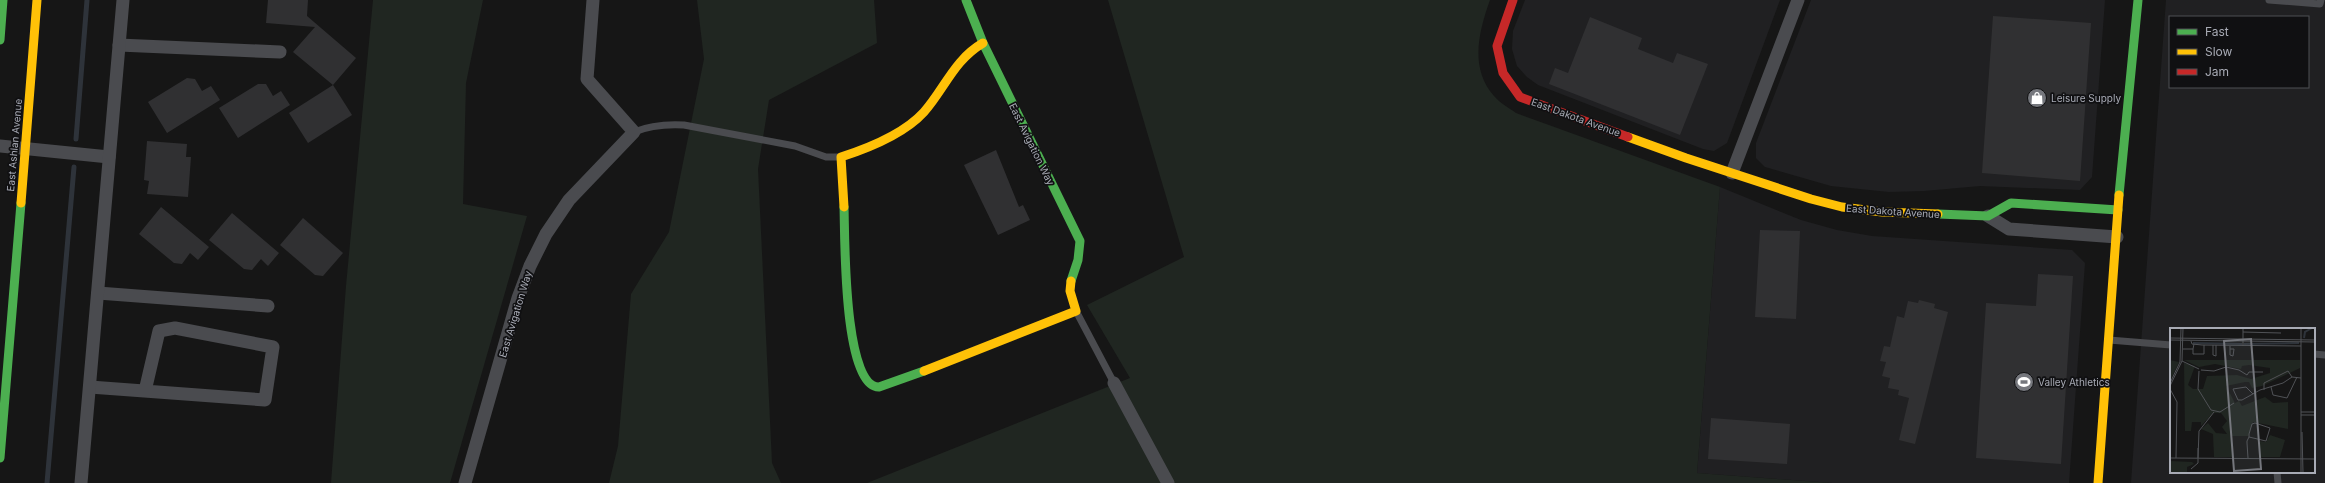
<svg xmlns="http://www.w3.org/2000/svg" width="2325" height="483" font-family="Inter,sans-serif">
<rect width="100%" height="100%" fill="#161616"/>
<!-- built -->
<g fill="#202022" fill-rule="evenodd">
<path d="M1525 0H1780L1727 143 1714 151 1703 149 1538 85 1527 77 1517 66 1512 49 1513 31Z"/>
<path d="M1811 0H2105L2092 177 2080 190 1980 186 1924 191 1889 192 1831 186 1765 167 1756 158V143Z"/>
<path d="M2166 0H2325V483H2131ZM2170 17H2308V87H2170ZM2171 329H2314V472H2171Z"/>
<path d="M1720 187 1801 220 1837 230 1872 236 2072 250 2085 263 2069 483H1832L1697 473Z"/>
</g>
<!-- green -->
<g fill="#202621">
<path d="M373 0H483L466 83 463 204 527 216 450 483H331L346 286Z"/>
<path d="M697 0H874L877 43 769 100 758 169 772 463 781 483H609L618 446 631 294 669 232 704 59Z"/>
<path d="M1108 0H1490C1479 31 1469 68 1494 96 1500 103 1509 108 1516 113L1720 187 1697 473 1832 483H867L1130 378 1087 305 1184 257Z"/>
</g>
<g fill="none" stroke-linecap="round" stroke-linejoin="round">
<!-- stream -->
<g stroke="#2e333a" stroke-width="5">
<path d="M76 139 87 0"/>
<path d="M47 483 74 167"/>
</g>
</g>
<!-- building -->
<g fill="#303032">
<path d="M268 0H308L307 16 356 58 333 85 293 52 315 27 266 23Z"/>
<path d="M1993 16 2091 23 2080 181 1982 173Z"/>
<path d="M1590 17 1642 38 1638 49 1673 63 1677 53 1708 64 1680 135 1549 84 1555 68 1568 73Z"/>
<path d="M187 78 195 79 202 91 211 86 220 100 167 133 148 102Z"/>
<path d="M258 84H266L273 96 281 91 290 105 238 138 219 108Z"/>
<path d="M333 85 352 115 308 143 289 113Z"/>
<path d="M147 141 187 144 186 157H191L188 197 147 194 149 181 144 180Z"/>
<path d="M996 150 1019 207 1023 205 1030 220 998 235 964 165Z"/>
<path d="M161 207 209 247 198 260 190 253 182 264 174 263 139 234Z"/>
<path d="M232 213 279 253 268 266 261 259 252 270 244 269 209 240Z"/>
<path d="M303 218 343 253 323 276 315 275 280 245Z"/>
<path d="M1760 230 1800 231 1796 319 1755 317Z"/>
<path d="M2038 274 2073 276 2061 464 1976 458 1986 303 2036 306Z"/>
<path d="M1919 300 1935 304 1934 308 1948 312 1915 444 1899 440 1909 398 1898 395 1899 390 1888 388 1890 378 1882 376 1886 362 1880 361 1884 346 1890 347 1897 316 1904 318 1908 301 1918 303Z"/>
<path d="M1711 418 1790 424 1787 464 1708 459Z"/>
</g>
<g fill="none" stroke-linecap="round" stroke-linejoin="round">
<!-- lane -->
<g stroke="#4a4b4f" stroke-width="7">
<path d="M2269 0 2320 4 2321 0"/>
<path d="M634 132C651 125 666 124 684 125L795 146 826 157H841"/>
<path d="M1076 311 1114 383"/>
<path d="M2109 340 2171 345"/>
<path d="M2314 354 2325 355"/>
<path d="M2277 472 2278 483"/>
</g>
<!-- street -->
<g stroke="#4a4b4f" stroke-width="13">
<path d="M119 45 280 52"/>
<path d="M0 146 109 157"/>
<path d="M1732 173 1798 0"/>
<path d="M1988 216 2009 229 2117 237"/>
<path d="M98 293 268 306"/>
<path d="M1114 383 1168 483"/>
<path d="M90 387 265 400 273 347 175 328 159 331 145 391"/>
<path d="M81 483 123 0"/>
<path d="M465 483 518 298 530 266 546 234 569 200 634 132 587 79 593 0"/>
</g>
<!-- fast -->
<g stroke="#4caf50" stroke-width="9">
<path d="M966 0 983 43 1080 241 1078 260 1071 281"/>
<path d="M0 40 3 0"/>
<path d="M2119 195 2138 0"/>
<path d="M844 207C845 234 843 388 879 387L924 371"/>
<path d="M1938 214 1988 216 2011 203 2118 210"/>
<path d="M0 458 21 203"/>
</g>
<!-- slow -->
<g stroke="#ffc107" stroke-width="9">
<path d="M1628 137 1686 158 1811 199 1842 207 1882 212 1938 214"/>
<path d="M21 203 37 0"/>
<path d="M844 207 841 157C869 148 904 134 924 112 945 88 954 60 983 43"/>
<path d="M924 371 1076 311 1070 291 1071 281"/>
<path d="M2098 483 2119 195"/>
</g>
<!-- jam -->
<path stroke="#c62828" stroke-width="9" d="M1513 0 1497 46 1503 73 1520 97 1628 137"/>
</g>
<!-- icons -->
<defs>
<symbol id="shop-disc" viewBox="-11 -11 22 22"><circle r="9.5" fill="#75777d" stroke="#101012"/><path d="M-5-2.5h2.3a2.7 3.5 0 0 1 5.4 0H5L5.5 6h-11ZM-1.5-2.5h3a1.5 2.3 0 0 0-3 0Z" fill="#fff"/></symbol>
<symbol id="stadium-disc" viewBox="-11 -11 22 22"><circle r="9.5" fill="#75777d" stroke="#101012"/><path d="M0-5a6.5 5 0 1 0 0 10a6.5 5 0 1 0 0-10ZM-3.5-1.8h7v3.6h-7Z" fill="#fff"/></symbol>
</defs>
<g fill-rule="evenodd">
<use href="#shop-disc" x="2026" y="87" width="22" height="22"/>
<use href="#stadium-disc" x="2013" y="371" width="22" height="22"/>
</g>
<g text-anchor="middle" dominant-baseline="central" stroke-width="3.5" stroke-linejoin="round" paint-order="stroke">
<!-- poi labels -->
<g font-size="10" fill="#a8abb5" stroke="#101012" text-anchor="start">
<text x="2051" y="98">Leisure Supply</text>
<text x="2038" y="382">Valley Athletics</text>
</g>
<!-- street labels -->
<g font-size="10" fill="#a8abb5" stroke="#101012">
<text transform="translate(1576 117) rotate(20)">East Dakota Avenue</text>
<text transform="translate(1032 144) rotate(64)">East Avigation Way</text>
<text transform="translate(14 145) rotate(-85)">East Ashlan Avenue</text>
<text transform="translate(1893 211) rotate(4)">East Dakota Avenue</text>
<text transform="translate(515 314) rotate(-73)">East Avigation Way</text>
</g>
</g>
<!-- overview -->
<g transform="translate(2170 328)">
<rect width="145" height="145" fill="#161616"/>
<path d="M0 32 9 34 0 53ZM14 32H130V40L92 58 82 60 79 54H75L56 58 65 75 69 73 72 78 95 69 103 75 118 74V101L83 94 78 108H62V129H44L43 106 31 101 38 95 46 105 57 106 52 99 57 93 51 85H43L31 98V94H22L21 103H15L14 35 25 38 18 57 23 61H33L37 48 67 47 81 51 100 45V40L79 37 72 38 71 41 45 36 29 39ZM100 107 115 112 110 129H90V113L96 114ZM0 133 22 134 24 136 17 139V145H0Z" fill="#202621"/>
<path fill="none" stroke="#2e333a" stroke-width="2" d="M134 10 135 4 142 0M23 15 72 16M74 16 129 15"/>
<path fill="none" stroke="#505256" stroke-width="1" d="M73 4 111 5M0 10 145 12M0 12 145 14M21 13 22 16 32 17 131 18M43 17V27L46 28V17M73 18V0M13 21H23L24 16M23 21V26H34V17M60 21H64L63 28 60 27V18M12 33 29 41M31 42 44 43 56 39 69 42 77 47 79 44H93M29 43 28 61 41 82 50 84 64 75M0 55 10 34 11 0M0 58 12 33 13 0M101 59 103 67 117 70 127 49M0 61 7 74 6 130M94 62V55L118 43 122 49M83 66 76 59 63 61 68 72H72L90 62 113 55 122 49 131 50M131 84H145M131 87H145M132 104 133 145M0 130 145 131M28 130 29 103 44 84M78 130 77 115V113L79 109V106L82 96 85 95 100 100 96 113 79 109M21 141 28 135V120M131 145V0"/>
<path fill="#75777d" fill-opacity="0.15" stroke="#75777d" stroke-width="2" d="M81 11 91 141 64 143 54 13Z"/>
<rect width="145" height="145" fill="none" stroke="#a8abb5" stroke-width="2"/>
</g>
<!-- legend -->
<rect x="2169" y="16" width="140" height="72" fill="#101012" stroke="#4d4e53"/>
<rect x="2177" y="29" width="20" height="6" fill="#4caf50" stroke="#4d4e53"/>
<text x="2205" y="36" font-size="12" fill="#a8abb5">Fast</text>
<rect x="2177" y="49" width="20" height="6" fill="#ffc107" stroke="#4d4e53"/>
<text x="2205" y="56" font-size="12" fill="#a8abb5">Slow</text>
<rect x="2177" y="69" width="20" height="6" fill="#c62828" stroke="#4d4e53"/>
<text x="2205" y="76" font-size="12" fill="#a8abb5">Jam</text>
</svg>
